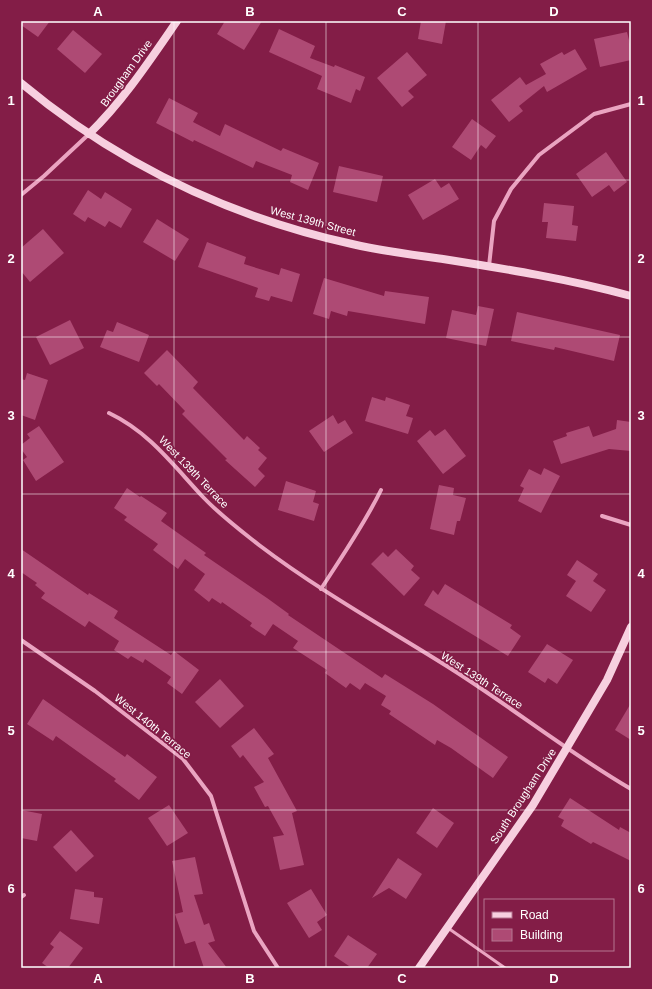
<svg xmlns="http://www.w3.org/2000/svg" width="652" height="989" font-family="Helvetica,sans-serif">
<rect width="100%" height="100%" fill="#831d47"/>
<!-- building -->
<g fill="#ae4a74">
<path d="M21 21H50L38 37 21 25Z"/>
<path d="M225 21H262L244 50 217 34Z"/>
<path d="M421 21H446L442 44 418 39Z"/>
<path d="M279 29 315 46 310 58 334 67 335 65 365 77 360 91 356 89 351 103 317 89 322 76 269 52Z"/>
<path d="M73 30 102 54 85 73 57 49Z"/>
<path d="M627 32 631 48V60L600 67 594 39Z"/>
<path d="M575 49 587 69 547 92 544 86 519 106 523 111 509 122 491 100 520 77 526 85 546 74 540 64 562 52 564 55Z"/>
<path d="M407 52 427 75 408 91 414 97 402 107 377 78Z"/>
<path d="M169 98 198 113 193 122 220 136 225 124 281 151 283 148 319 163 308 190 290 182 292 175 256 161 253 168 194 140 193 142 156 123Z"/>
<path d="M472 119 496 136 486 149 481 145 471 160 452 147Z"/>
<path d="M606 152 627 182 614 192 609 185 592 197 576 174Z"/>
<path d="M339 166 383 176 377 202 333 192Z"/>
<path d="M435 179 441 188 449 183 459 199 423 220 408 195Z"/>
<path d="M88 190 101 199 105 192 132 209 121 228 109 221 105 227 88 217 85 222 73 214Z"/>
<path d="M544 203 574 206 572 225 578 226 576 241 546 238 548 222H542Z"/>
<path d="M157 219 189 239 175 261 143 242Z"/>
<path d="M43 229 64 253 30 282 21 271V248Z"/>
<path d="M207 242 246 257 244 264 279 275 281 268 300 274 292 302 271 296 269 301 255 297 258 288 198 267Z"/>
<path d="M324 278 384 296 385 291 429 297 425 324 348 311 347 316 331 311 329 319 313 314Z"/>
<path d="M478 306 494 309 486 346 446 338 452 310 476 315Z"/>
<path d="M517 312 620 335 614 361 555 347 554 350 511 341Z"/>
<path d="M70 320 84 348 50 365 36 337Z"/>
<path d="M117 322 149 335 139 362 100 347 107 330 113 332Z"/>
<path d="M167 350 198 382 193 388 244 440 247 436 260 448 258 450 267 458 258 469 265 476 255 487 225 460 227 459 182 414 185 411 159 384 157 386 144 373Z"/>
<path d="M27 373 48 380 35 420 21 415V379L25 380Z"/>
<path d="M372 397 385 401 386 397 410 405 406 416 413 418 408 434 365 421Z"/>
<path d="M333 415 338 424 345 420 353 433 324 452 309 431Z"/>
<path d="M617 420 631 422V451L609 449 561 464 553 441 567 436 566 433 589 426 593 437 616 429Z"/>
<path d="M39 426 64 462 36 481 23 460 27 457 21 449V445L30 438 27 434Z"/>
<path d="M445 429 466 456 443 474 417 441 430 430 435 436Z"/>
<path d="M544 468 560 476 541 513 518 501 524 488 520 486 529 469 541 475Z"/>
<path d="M286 481 316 491 313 502 319 504 314 521 278 510Z"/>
<path d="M439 485 454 488 453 495 466 498 460 521H457L454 535 430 529Z"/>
<path d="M127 488 140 497 141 496 167 513 161 521 206 553 204 555 267 598 289 614 288 615 382 678 385 674 433 704 508 757 493 778 451 748 437 740 435 745 389 714 391 711 381 705 386 696 365 683 360 690 350 683 346 688 325 673 327 670 293 648 298 641 273 624 265 636 250 626 252 623 222 602 221 604 212 598 209 602 194 590 205 574 185 559 178 569 153 550 158 544 124 520 127 517 114 508Z"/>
<path d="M21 549 88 595 89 593 118 611 114 618 171 655 174 651 199 670 182 694 167 683 171 677 145 659 143 663 131 656 128 659 114 650 119 641 89 621 85 627 41 598 45 593 35 585 37 583 21 572Z"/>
<path d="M396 549 414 566 411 570 420 578 404 596 371 564 383 552 388 557Z"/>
<path d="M577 560 598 574 593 581 606 590 591 612 566 596 576 581 567 575Z"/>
<path d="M445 584 512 625 510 628 521 636 508 656 424 605 433 590 438 595Z"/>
<path d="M547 644 573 660 557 684 548 678 545 683 528 672Z"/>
<path d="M220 679 244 706 220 728 195 702Z"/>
<path d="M43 699 125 757 127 754 157 777 139 800 114 781 116 779 56 736 53 741 27 724Z"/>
<path d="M631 703V740L615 730Z"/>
<path d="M254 728 274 754 268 758 297 811 292 813 304 865 280 870 273 837 284 835 268 806 265 807 254 787 264 782 243 755 240 758 231 746Z"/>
<path d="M570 798 619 830 620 827 631 833V861L593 842 591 844 561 826 564 820 558 817Z"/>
<path d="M169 805 188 833 167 846 148 818Z"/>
<path d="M433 808 454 823 437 848 416 833Z"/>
<path d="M21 810 42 814 37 841 21 838Z"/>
<path d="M71 830 94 856 76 872 53 847Z"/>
<path d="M195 857 203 894 194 895 204 925 209 923 215 941 208 943 227 968H204L195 941 185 944 175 914 183 912 172 861Z"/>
<path d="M398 858 422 874 406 899 389 888 372 898Z"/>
<path d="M75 889 94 892V897L103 898 99 924 70 919Z"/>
<path d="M311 889 327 915 317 922 322 930 309 938 287 903Z"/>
<path d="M60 931 83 948 68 968H49L42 963 54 947 50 944Z"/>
<path d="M348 935 377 954 367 968H352L334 956Z"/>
</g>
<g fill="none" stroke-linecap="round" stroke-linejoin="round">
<!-- lane -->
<path stroke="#eaa4c1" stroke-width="3" d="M448 928 505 968"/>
<!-- street -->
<g stroke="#eaa4c1" stroke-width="4">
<path d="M21 195 44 176 89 134"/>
<path d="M489 266 494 221 511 189 539 155 594 114 631 104"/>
<path d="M109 413C149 432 173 465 203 497 220 515 240 530 259 545 321 592 388 629 453 670 513 708 569 753 631 789"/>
<path d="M602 516 631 525"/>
<path d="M321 589C342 556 364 525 381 490"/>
<path d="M21 640 95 691 183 759 211 796 254 931 278 968"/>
<path d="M21 897 24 895"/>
</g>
<!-- secondary -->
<g stroke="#f7cfdf" stroke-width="8">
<path d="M21 83C117 163 230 217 352 244 382 251 413 255 443 259 506 269 569 279 631 296"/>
<path d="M89 134C123 101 150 60 177 21"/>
<path d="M419 968 533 805 607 680 631 627"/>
</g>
</g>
<!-- grid -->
<path fill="none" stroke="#fff" stroke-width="1" stroke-opacity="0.55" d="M174 21V968M326 21V968M478 21V968M21 180H631M21 337H631M21 494H631M21 652H631M21 810H631"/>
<g text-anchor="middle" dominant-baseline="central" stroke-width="3.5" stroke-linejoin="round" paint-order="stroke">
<!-- street labels -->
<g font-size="11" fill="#fff" stroke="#831d47">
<text transform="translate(126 73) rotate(-54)">Brougham Drive</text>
<text transform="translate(313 221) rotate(15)">West 139th Street</text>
<text transform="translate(194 472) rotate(46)">West 139th Terrace</text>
<text transform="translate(482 680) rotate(33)">West 139th Terrace</text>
<text transform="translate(153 726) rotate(39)">West 140th Terrace</text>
<text transform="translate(523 796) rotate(-57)">South Brougham Drive</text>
</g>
</g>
<!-- border -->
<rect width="652" height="989" fill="none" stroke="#831d47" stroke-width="44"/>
<!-- legend -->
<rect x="484" y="899" width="130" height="52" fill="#831d47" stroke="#b57791"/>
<rect x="492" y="912" width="20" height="6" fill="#f7cfdf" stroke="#b57791"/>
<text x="520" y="919" font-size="12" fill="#ffffff">Road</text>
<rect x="492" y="929" width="20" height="12" fill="#ae4a74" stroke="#b57791"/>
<text x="520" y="939" font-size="12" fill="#ffffff">Building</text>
<rect x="22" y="22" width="608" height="945" fill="none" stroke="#fff" stroke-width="1.5"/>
<g font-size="13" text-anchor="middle" font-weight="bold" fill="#fff">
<text x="98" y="16">A</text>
<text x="250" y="16">B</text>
<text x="402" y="16">C</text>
<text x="554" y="16">D</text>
<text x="11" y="105">1</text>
<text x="641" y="105">1</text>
<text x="11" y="263">2</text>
<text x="641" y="263">2</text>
<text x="11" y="420">3</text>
<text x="641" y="420">3</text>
<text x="11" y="578">4</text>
<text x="641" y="578">4</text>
<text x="11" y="735">5</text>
<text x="641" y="735">5</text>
<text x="11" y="893">6</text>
<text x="641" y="893">6</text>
<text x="98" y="983">A</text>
<text x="250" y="983">B</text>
<text x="402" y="983">C</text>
<text x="554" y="983">D</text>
</g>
</svg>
